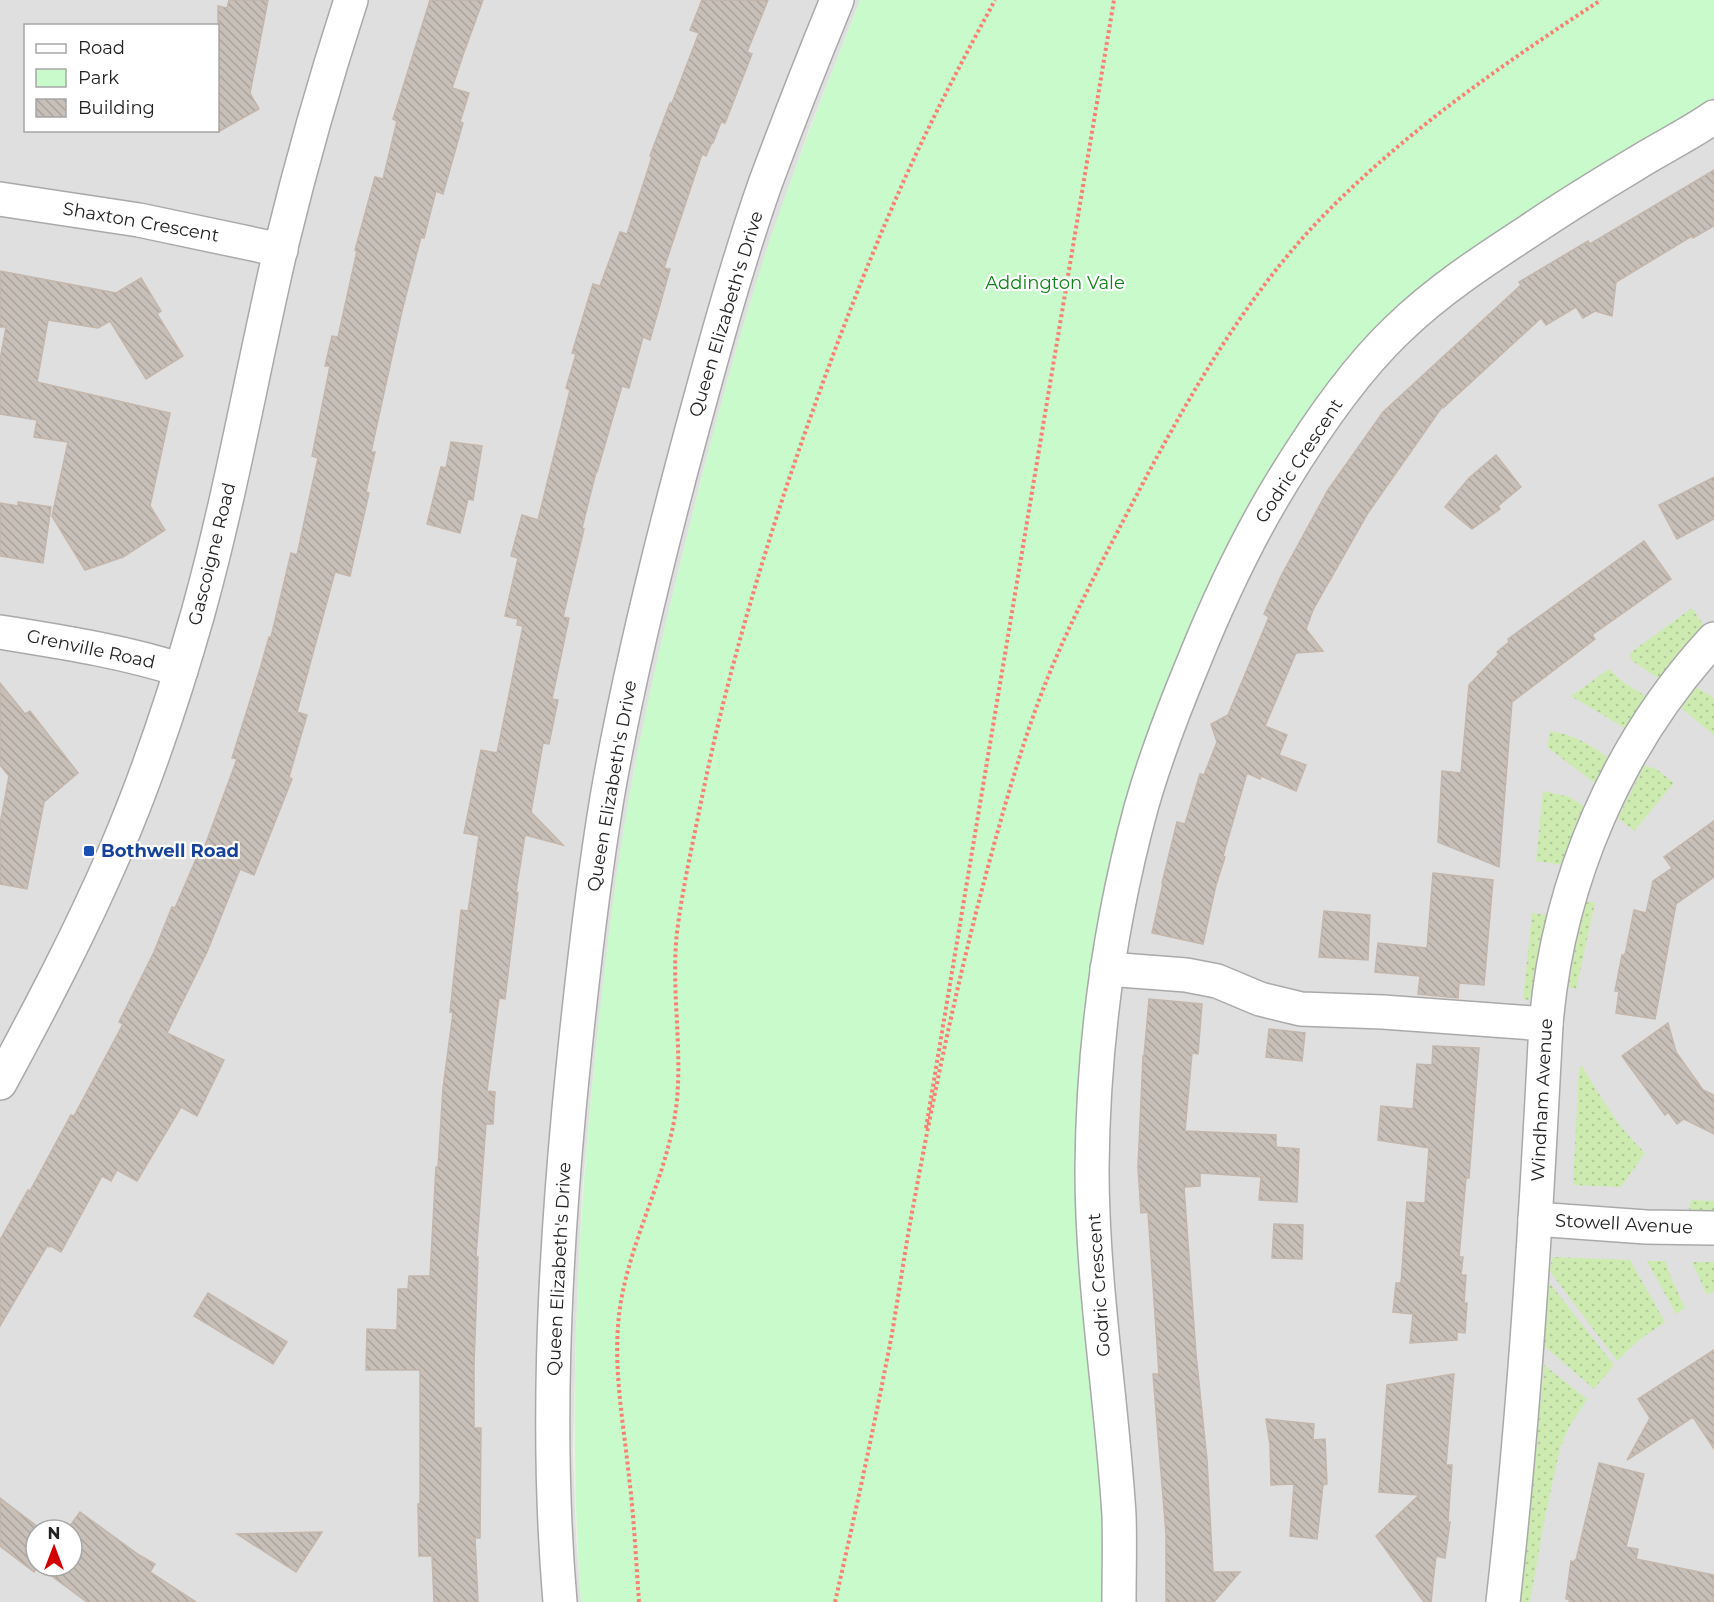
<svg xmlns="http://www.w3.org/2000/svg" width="1714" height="1602" font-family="Montserrat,sans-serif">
<defs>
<pattern id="grass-dots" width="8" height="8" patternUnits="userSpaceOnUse" patternTransform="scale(1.5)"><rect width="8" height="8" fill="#cdebb0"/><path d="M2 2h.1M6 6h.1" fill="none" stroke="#b0c997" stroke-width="1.8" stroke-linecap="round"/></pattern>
<pattern id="building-back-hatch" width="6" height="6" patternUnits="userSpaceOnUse" patternTransform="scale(1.5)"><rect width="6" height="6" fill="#c7bfb8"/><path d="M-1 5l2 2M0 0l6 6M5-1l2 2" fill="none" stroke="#aba49e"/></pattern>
</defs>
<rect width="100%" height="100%" fill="#f2efe9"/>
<!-- residential -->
<g fill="#e0dfdf" fill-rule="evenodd">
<path d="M0 0H860L808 132 770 241 736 349 700 483 665 626 634 768 616 886 595 1055 582 1193 576 1326 573 1452 576 1536 581 1602H0ZM26 26H218V130H26ZM36 1530H72V1566H36Z"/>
<path d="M1714 93V1602H1063L1041 1055 1331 320Z"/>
</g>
<!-- grass -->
<g fill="url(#grass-dots)">
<path d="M1692 608 1704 626 1659 679 1631 660 1630 653Z"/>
<path d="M1609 669 1623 682 1647 697 1626 729 1571 696Z"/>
<path d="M1696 687 1714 698V735L1681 708Z"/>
<path d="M1550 731C1575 735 1589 744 1610 759L1596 784 1547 747Z"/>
<path d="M1644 766 1655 768 1674 783 1634 831 1618 818Z"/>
<path d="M1543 791 1570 797 1586 808 1563 865 1536 861Z"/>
<path d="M1586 901 1595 903 1576 989 1568 987 1576 944Z"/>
<path d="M1532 913 1547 915 1533 990 1529 1000 1523 999Z"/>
<path d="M1582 1066C1601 1097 1618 1128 1645 1153L1621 1187 1573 1185 1579 1067Z"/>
<path d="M1691 1200 1714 1201V1211L1689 1210Z"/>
<path d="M1553 1257 1630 1260 1665 1322 1639 1340 1617 1361 1549 1270Z"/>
<path d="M1647 1261H1665L1672 1280 1685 1308 1676 1314Z"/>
<path d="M1692 1262H1714V1291L1707 1295Z"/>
<path d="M1548 1281 1614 1365 1594 1389 1544 1346Z"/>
<path d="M1544 1365 1587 1399 1569 1427 1560 1448 1544 1522 1530 1602H1520L1532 1492Z"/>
</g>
<!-- park -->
<path fill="#c8facc" d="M860 0H1714V97L1509 223 1441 271 1402 302 1369 337 1332 382 1102 909V1471L1104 1602H581C569 1437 575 1273 590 1108 601 994 613 878 635 765 651 682 671 599 692 516 715 423 740 330 770 239 798 158 829 79 860 0Z"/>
<!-- building -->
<g fill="url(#building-back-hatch)" stroke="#c4b6ab" stroke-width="1.5">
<path d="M229 0H268L250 93 259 109 218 132V6L227 8Z"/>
<path d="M430 0H483L463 55 452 88 469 93 460 122 463 123 443 194 436 191 424 238 421 237 402 311 371 452H375L366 492 369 493 350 576 335 572 297 712 307 715 289 777 292 779 254 875 240 869 207 952 167 1033 224 1060 197 1116 181 1107 137 1181 117 1170 111 1181 102 1176 61 1252 51 1246 50 1247 47 1246 0 1326V1240L28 1190 30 1191 71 1115 74 1116 123 1024 119 1022 154 952 172 907 175 908 200 850 203 851 237 759 232 758 260 669 269 637H271L291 553 297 555 318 458 312 456 330 366H325L332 336 338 337 357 251 355 250 375 177 383 179 397 121 393 119Z"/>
<path d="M702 0H768L747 52 752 54 725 123 721 122 713 143 712 142 706 156 702 154 664 268 670 269 650 340 643 337 629 388 622 386 597 472H596L582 528 584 529 563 617 569 618 552 699 558 700 549 744 543 743 531 812 563 845 525 835 516 892 518 893 505 999 499 998 487 1091 495 1092 493 1124H486L476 1257H478L474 1365V1428H481L480 1538H475L478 1602H434L432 1556H419L418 1504H420V1370H366L367 1329 397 1330 398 1289H408L409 1276H430L436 1167H438L443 1088 453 1013 450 1012 461 910 468 911 479 836 464 833 481 750 497 753 523 626 517 625 518 619 505 616 518 558 511 556 522 515 538 520 570 390 566 388 576 354 572 353 593 284 600 286 620 232 627 234 652 157 650 156 670 103H672L699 33 690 30Z"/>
<path d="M1714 170V226L1693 238 1692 236 1616 282 1612 316 1595 311 1583 318 1576 307 1546 325 1541 318 1443 408 1442 407 1368 513 1313 610 1306 629 1323 651 1296 653 1265 726 1287 735 1279 755 1306 765 1296 791 1261 776 1260 779 1247 773 1223 856 1225 857 1216 885 1203 944 1152 933 1163 883H1162L1177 822 1185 824 1200 774 1204 775 1217 742 1211 724 1228 715 1269 617 1264 614 1281 576 1328 490 1383 412 1521 285 1519 282 1588 241 1590 244Z"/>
<path d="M0 271 116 293 141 278 161 311 157 314 183 356 146 379 110 321 98 328 48 320 37 382 170 413 150 506 165 530 123 557 85 570 52 516 68 442 34 437 37 420 0 414V360L6 327H0Z"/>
<path d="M451 442 482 446 473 500 468 499 460 533 427 524 441 467 446 468Z"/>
<path d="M1496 455 1521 487 1498 506 1500 509 1472 529 1445 507 1469 478Z"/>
<path d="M1714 477V519L1677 539 1659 505Z"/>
<path d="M18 502 51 507 43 563 0 556V503L18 506Z"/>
<path d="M1644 541 1671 579 1592 635 1595 639 1512 702 1499 867 1438 842 1442 771 1461 773 1469 685 1499 654 1497 652 1509 642 1508 639Z"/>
<path d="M0 683 25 714 30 711 78 773 44 802 27 889 0 884V824L9 776 0 765Z"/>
<path d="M1714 821V877L1676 904 1655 1019 1616 1013 1619 991H1615L1622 955H1625L1634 910 1646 913 1653 881 1672 868 1664 857Z"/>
<path d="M1433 873 1493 880 1484 985 1459 983 1458 998 1418 994 1420 976 1375 972 1378 943 1427 948Z"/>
<path d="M1324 911 1370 915 1368 960 1319 957Z"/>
<path d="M1149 999 1202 1004 1198 1054 1192 1053 1185 1131 1276 1135V1147L1299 1149 1297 1202 1259 1200 1261 1177 1200 1173V1186L1184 1187 1196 1354 1207 1460 1213 1572H1240L1214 1602H1166V1534L1153 1374H1159L1148 1212 1141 1213 1138 1167 1143 1056H1144Z"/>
<path d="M1668 1023 1676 1052 1703 1090 1714 1095V1134L1684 1119 1677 1124 1668 1112 1665 1115 1622 1056Z"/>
<path d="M1269 1029 1305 1033 1302 1061 1266 1057Z"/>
<path d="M1433 1046 1479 1048 1469 1178H1466L1459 1257H1463L1461 1275H1466L1464 1303H1467L1465 1333 1457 1332V1340L1410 1343 1413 1314 1393 1312 1396 1283H1401L1407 1202 1425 1203 1429 1148 1378 1140 1381 1106 1413 1109 1417 1064 1432 1065Z"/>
<path d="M1274 1224 1303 1225 1302 1259 1272 1258Z"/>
<path d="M208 1293 287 1342 273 1364 194 1316Z"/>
<path d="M1714 1350V1449L1693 1417 1627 1460 1650 1418 1638 1399Z"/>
<path d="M1454 1374 1446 1465H1452L1448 1522H1450L1445 1558 1436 1556 1431 1602H1424L1376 1536 1419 1495 1379 1492 1387 1385Z"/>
<path d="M1266 1419 1314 1424 1313 1440 1325 1439 1327 1484 1323 1485 1317 1539 1290 1536 1294 1484 1271 1485 1270 1445Z"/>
<path d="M1599 1463 1644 1474 1626 1547 1638 1549 1636 1559 1714 1575V1602H1569L1570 1599H1566L1571 1561 1574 1562 1575 1560H1576Z"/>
<path d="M0 1498 42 1530H36V1566H38L34 1572 0 1546Z"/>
<path d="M80 1512 139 1555 155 1564 150 1572 196 1602H87L38 1566H72V1530H67Z"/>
<path d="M322 1532 296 1572 237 1534Z"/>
</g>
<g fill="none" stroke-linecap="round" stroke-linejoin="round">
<defs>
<g id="minor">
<path d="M0 199 139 220 281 250"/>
<path d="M0 632C61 642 122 651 181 670"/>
<path d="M1107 969 1186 975 1217 981 1260 999 1301 1009 1383 1012 1546 1024"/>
<path d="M0 1083C41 1007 81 931 115 852 148 775 175 694 198 613 232 491 253 366 282 243 302 161 325 80 351 0"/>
<path d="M1535 1219 1646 1227 1714 1228"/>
<path d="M560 1602C546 1438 554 1272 569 1109 579 1005 590 901 607 798 628 676 658 556 690 437 713 352 736 267 765 184 788 122 812 61 837 0"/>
<path d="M1119 1602C1119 1573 1120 1544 1119 1515 1112 1400 1092 1285 1092 1169 1093 1047 1109 926 1141 808 1155 758 1174 709 1194 661 1219 599 1247 539 1282 482 1313 431 1354 371 1397 330 1437 291 1483 261 1529 231 1563 208 1597 187 1632 166 1659 149 1688 135 1714 117"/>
<path d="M1503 1602C1525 1410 1536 1217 1546 1024 1558 882 1617 744 1714 639"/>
</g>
</defs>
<!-- minor casing -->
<use href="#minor" stroke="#a9a9a9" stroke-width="36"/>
<!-- path -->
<g stroke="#fa8072" stroke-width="4" stroke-dasharray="3 3" stroke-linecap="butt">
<path d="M926 1128 1114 0"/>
<path d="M639 1602C636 1560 634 1518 629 1477 623 1418 611 1360 621 1301 633 1232 670 1170 677 1100 682 1044 671 988 677 932 682 893 690 855 698 817 720 704 751 594 787 485 821 384 858 285 901 187 929 124 962 61 995 0"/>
<path d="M835 1602C855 1515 874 1427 891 1339 899 1294 905 1248 914 1202 936 1081 962 960 995 841 1008 794 1022 746 1039 700 1067 625 1106 554 1143 483 1193 389 1249 292 1324 215 1406 131 1503 64 1601 0"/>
</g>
<!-- minor -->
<use href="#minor" stroke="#fff" stroke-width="33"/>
</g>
<!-- markers -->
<rect fill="#1a4fb4" stroke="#fff" stroke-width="2" x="83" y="845" width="12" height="12" rx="3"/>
<g text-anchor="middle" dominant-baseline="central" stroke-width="4.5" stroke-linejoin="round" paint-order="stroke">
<!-- street labels -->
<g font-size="18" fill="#222" stroke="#fff">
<text transform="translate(141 222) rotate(10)">Shaxton Crescent</text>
<text transform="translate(726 314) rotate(-73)">Queen Elizabeth's Drive</text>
<text transform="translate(1299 461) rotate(-57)">Godric Crescent</text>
<text transform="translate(212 554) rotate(-76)">Gascoigne Road</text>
<text transform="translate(91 649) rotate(12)">Grenville Road</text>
<text transform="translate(612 786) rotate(-80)">Queen Elizabeth's Drive</text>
<text transform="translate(1542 1100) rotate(-87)">Windham Avenue</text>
<text transform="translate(1624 1224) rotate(3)">Stowell Avenue</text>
<text transform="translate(559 1269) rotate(-87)">Queen Elizabeth's Drive</text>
<text transform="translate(1099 1285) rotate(-94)">Godric Crescent</text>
</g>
<!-- park labels -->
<g font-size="18" fill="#0c8416" stroke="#fff">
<text x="1055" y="283">Addington Vale</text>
</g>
<!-- transit labels -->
<g font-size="18" font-weight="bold" fill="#164399" stroke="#fff" text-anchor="start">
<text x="101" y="851">Bothwell Road</text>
</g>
</g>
<!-- legend -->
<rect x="24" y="24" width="195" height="108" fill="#ffffff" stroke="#a7a7a7" stroke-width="1.5"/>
<rect x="36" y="44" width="30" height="9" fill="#ffffff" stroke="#a7a7a7" stroke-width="1.5"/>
<text x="78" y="54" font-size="18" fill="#222222">Road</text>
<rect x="36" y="69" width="30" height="18" fill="#c8facc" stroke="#a7a7a7" stroke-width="1.5"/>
<text x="78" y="84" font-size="18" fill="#222222">Park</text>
<rect x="36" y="99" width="30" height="18" fill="url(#building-back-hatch)" stroke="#a7a7a7" stroke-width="1.5"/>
<text x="78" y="114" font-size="18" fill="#222222">Building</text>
<!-- north arrow -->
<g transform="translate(54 1548)"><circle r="28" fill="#ffffff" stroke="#a7a7a7" stroke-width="1.5"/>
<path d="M0-4.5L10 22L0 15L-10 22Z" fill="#d40000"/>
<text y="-9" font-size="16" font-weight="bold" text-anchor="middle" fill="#222222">N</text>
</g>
</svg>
